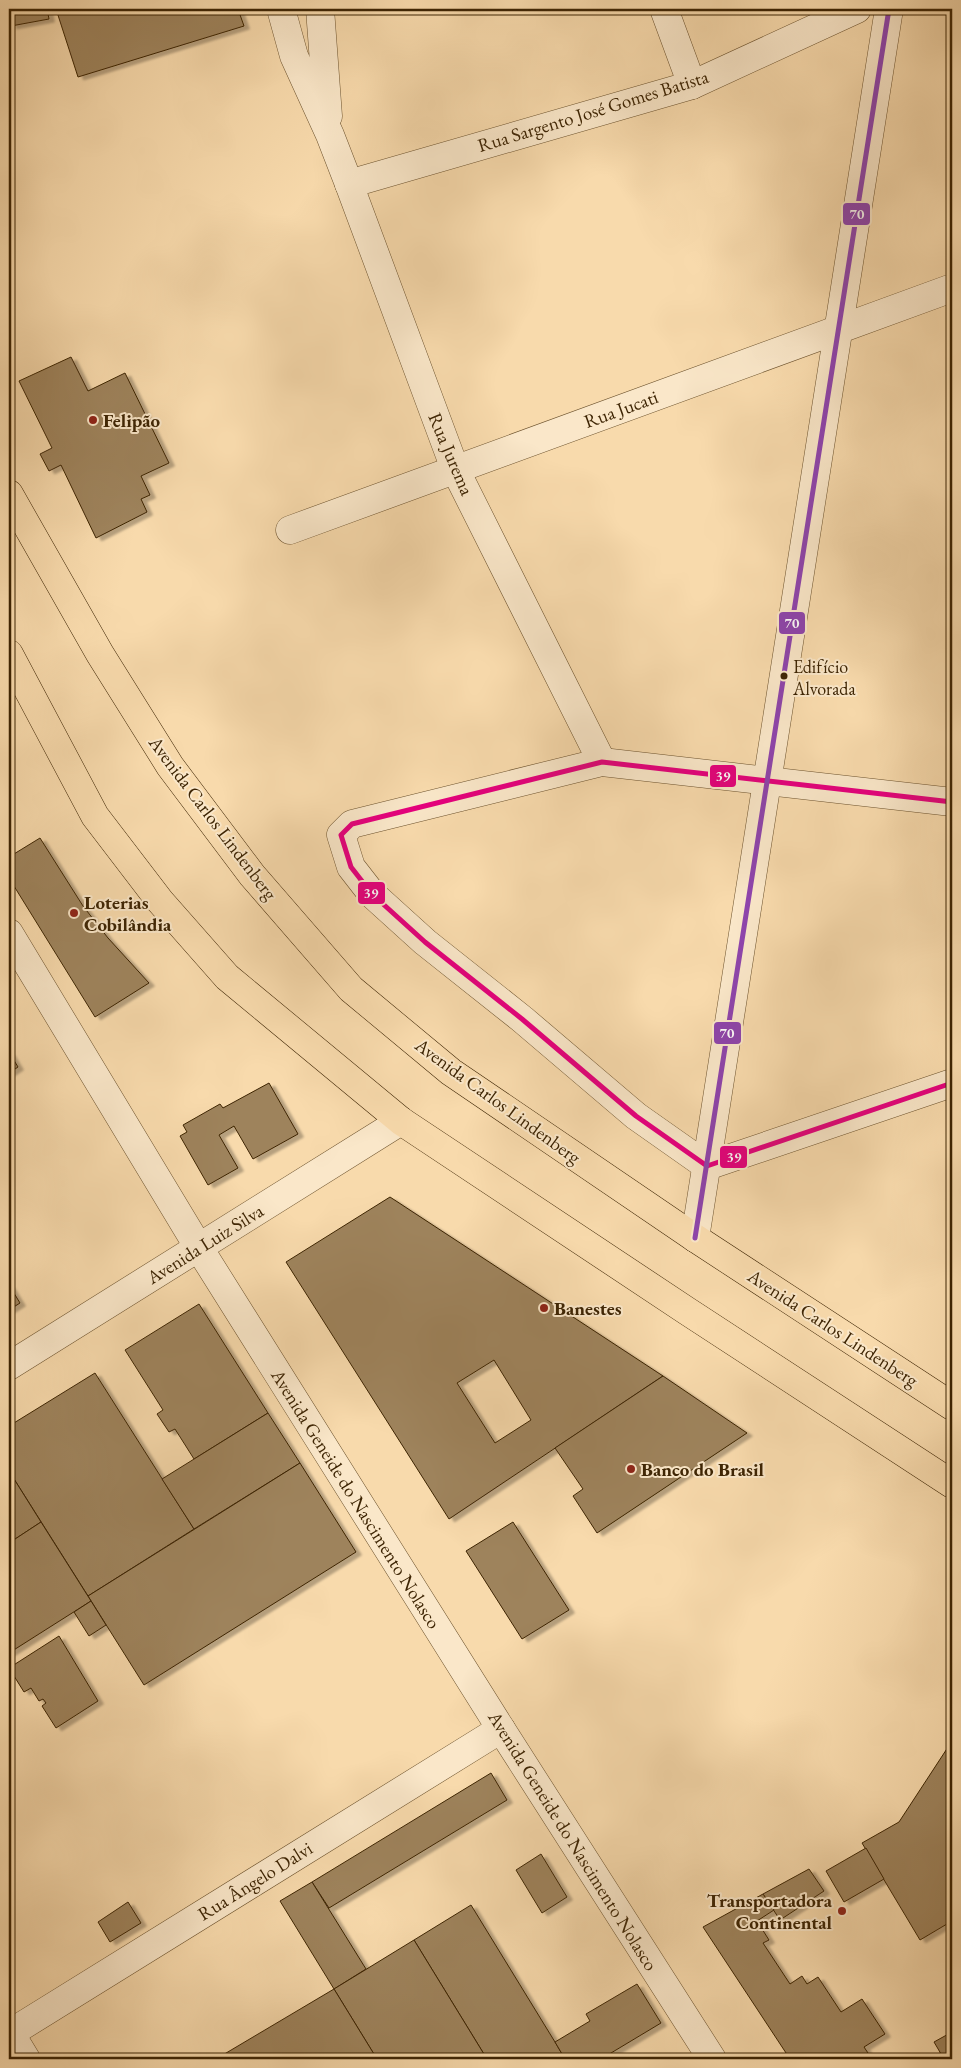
<svg xmlns="http://www.w3.org/2000/svg" width="961" height="2068" font-family="'EB Garamond',serif">
<defs>
<filter id="shadow"><feDropShadow dx="5.5" dy="3" stdDeviation="1" flood-color="#0004"/></filter>
</defs>
<rect width="100%" height="100%" fill="#f8daac"/>
<filter id="stains"><feTurbulence type="fractalNoise" baseFrequency=".004" numOctaves="4"/><feColorMatrix values="0 0 0 0 .2 0 0 0 0 .09 0 0 0 0 .02 0 0 0 .5 -.17"/></filter>
<radialGradient id="worn" r=".72"><stop offset=".6" stop-color="#630" stop-opacity="0"/><stop offset="1" stop-color="#630" stop-opacity=".3"/></radialGradient>
<!-- building -->
<g fill="#9e835b" stroke="#3d2403" fill-rule="evenodd" filter="url(#shadow)">
<path d="M9 9H47L49 19 11 26Z"/>
<path d="M56 9H238L244 26 78 77Z"/>
<path d="M71 357 88 391 125 373 169 463 141 476 150 495 141 499 147 512 96 538 61 465 49 471 40 454 52 448 19 381Z"/>
<path d="M40 838 83 906 108 938 149 983 95 1017 9 878V857Z"/>
<path d="M9 1052 18 1067 9 1073Z"/>
<path d="M269 1083 298 1134 253 1159 234 1126 219 1135 238 1168 208 1185 180 1136 187 1132 183 1125 220 1104 223 1108Z"/>
<path d="M390 1197 663 1376 449 1519 286 1262ZM494 1360 531 1420 495 1443 457 1383Z"/>
<path d="M9 1285 20 1303 9 1310Z"/>
<path d="M199 1304 268 1413 194 1459 175 1429 169 1432 157 1414 163 1410 125 1350Z"/>
<path d="M95 1373 194 1529 88 1596 9 1471V1426Z"/>
<path d="M663 1376 747 1433 597 1533 573 1496 583 1489 555 1448Z"/>
<path d="M268 1413 300 1463 194 1529 162 1479Z"/>
<path d="M300 1463 356 1552 144 1685 88 1596Z"/>
<path d="M9 1471 41 1522 9 1543Z"/>
<path d="M41 1522 91 1601 9 1653V1543Z"/>
<path d="M513 1522 569 1610 522 1639 466 1551Z"/>
<path d="M91 1601 106 1625 89 1636 74 1612Z"/>
<path d="M59 1636 98 1701 56 1728 42 1706 46 1703 43 1699 39 1701 31 1688 24 1692 9 1668Z"/>
<path d="M952 1741V1921L920 1940 862 1843 899 1822Z"/>
<path d="M491 1773 507 1800 329 1908 312 1882Z"/>
<path d="M866 1848 884 1879 844 1902 826 1871Z"/>
<path d="M541 1854 567 1897 542 1913 516 1870Z"/>
<path d="M809 1869 824 1891 780 1920 763 1894Z"/>
<path d="M312 1882 366 1969 334 1989 280 1901Z"/>
<path d="M763 1894 774 1910 757 1921 769 1940 763 1943 790 1984 802 1976 807 1984 818 1977 841 2012 862 1999 885 2034 864 2047 872 2059H790L703 1927Z"/>
<path d="M128 1902 141 1923 110 1942 98 1922Z"/>
<path d="M471 1905 555 2042 565 2059H487L414 1940Z"/>
<path d="M414 1940 487 2059H377L334 1989Z"/>
<path d="M637 1984 661 2023 601 2059H565L555 2042 590 2021 586 2014Z"/>
<path d="M334 1989 377 2059H216Z"/>
<path d="M952 2032V2059H944L934 2042Z"/>
<path d="M940 2053 944 2059H930Z"/>
</g>
<g fill="none" stroke-linecap="round" stroke-linejoin="round">
<defs>
<g id="minor">
<path d="M281 9 294 56 330 135 349 184 455 469 602 762"/>
<path d="M320 9 328 116"/>
<path d="M664 9 692 85"/>
<path d="M349 184 692 85 857 9"/>
<path d="M290 530 952 288"/>
<path d="M952 802 602 762 352 824 341 835 351 867 372 894 425 942 522 1019 636 1116 707 1166 952 1083"/>
<path d="M9 933 199 1248 501 1729 712 2059"/>
<path d="M695 1238 889 9"/>
<path d="M9 1366 401 1121"/>
<path d="M9 2031 26 2059"/>
<path d="M9 2034 501 1729"/>
</g>
<g id="major">
<path d="M9 494 100 654 170 766 252 875 351 989 451 1072 695 1238 952 1406"/>
<path d="M9 654 95 816 160 901 227 977 401 1121 687 1311 952 1484"/>
</g>
</defs>
<!-- minor casing -->
<use href="#minor" stroke="#6c522d" stroke-width="29"/>
<!-- major casing -->
<use href="#major" stroke="#3d2403" stroke-width="29"/>
<!-- minor -->
<use href="#minor" stroke="#fae7c9" stroke-width="28"/>
<!-- major -->
<use href="#major" stroke="#f8daac" stroke-width="28"/>
<defs>
<path id="bus-1" d="M952 802 602 762 352 824 341 835 351 867 372 894 425 942 522 1019 636 1116 707 1166 952 1083"/>
<path id="bus-2" d="M695 1238 889 9"/>
</defs>
<!-- bus-1 casing -->
<use href="#bus-1" stroke="#fae7c9" stroke-width="9"/>
<!-- bus-2 casing -->
<use href="#bus-2" stroke="#fae7c9" stroke-width="9"/>
<!-- bus-1 -->
<use href="#bus-1" stroke="#e5007d" stroke-width="5"/>
<!-- bus-2 -->
<use href="#bus-2" stroke="#8e44ad" stroke-width="5"/>
</g>
<!-- markers -->
<g fill="#8f2418" stroke="#fae7c9" stroke-width="2">
<circle cx="93" cy="420" r="5"/>
<circle cx="74" cy="913" r="5"/>
<circle cx="544" cy="1308" r="5"/>
<circle cx="631" cy="1469" r="5"/>
<circle cx="842" cy="1911" r="5"/>
</g>
<circle fill="#3d2403" stroke="#fae7c9" stroke-width="2" cx="784" cy="676" r="4.5"/>
<g text-anchor="middle" dominant-baseline="central" stroke-width="4" stroke-linejoin="round" paint-order="stroke">
<!-- bus labels -->
<g font-size="18" fill="#3d2403" stroke="#fae7c9" text-anchor="start">
<text x="793" y="666">Edifício<tspan x="793" dy="22">Alvorada</tspan></text>
</g>
<!-- street labels -->
<g font-size="19" fill="#3d2403" stroke="#fae7c9">
<text transform="translate(593 111) rotate(-17)">Rua Sargento José Gomes Batista</text>
<text transform="translate(621 409) rotate(-20)">Rua Jucati</text>
<text transform="translate(451 454) rotate(67)">Rua Jurema</text>
<text transform="translate(213 818) rotate(53)">Avenida Carlos Lindenberg</text>
<text transform="translate(498 1101) rotate(36)">Avenida Carlos Lindenberg</text>
<text transform="translate(205 1244) rotate(-32)">Avenida Luiz Silva</text>
<text transform="translate(833 1328) rotate(33)">Avenida Carlos Lindenberg</text>
<text transform="translate(356 1499) rotate(58)">Avenida Geneide do Nascimento Nolasco</text>
<text transform="translate(573 1841) rotate(58)">Avenida Geneide do Nascimento Nolasco</text>
<text transform="translate(255 1881) rotate(-32)">Rua Ângelo Dalvi</text>
</g>
<!-- poi labels -->
<g font-size="19" font-weight="bold" fill="#3d2403" stroke="#fae7c9" text-anchor="start">
<text x="103" y="420">Felipão</text>
<text x="84" y="902">Loterias<tspan x="84" dy="22">Cobilândia</tspan></text>
<text x="554" y="1308">Banestes</text>
<text x="641" y="1469">Banco do Brasil</text>
<text x="832" y="1900" text-anchor="end">Transportadora<tspan x="832" dy="22">Continental</tspan></text>
</g>
</g>
<g stroke="#fae7c9" stroke-width="2">
<rect x="842" y="202" width="29" height="24" rx="5" fill="#8e44ad"/>
<rect x="778" y="611" width="28" height="24" rx="5" fill="#8e44ad"/>
<rect x="709" y="764" width="28" height="24" rx="5" fill="#e5007d"/>
<rect x="357" y="881" width="29" height="24" rx="5" fill="#e5007d"/>
<rect x="713" y="1021" width="29" height="24" rx="5" fill="#8e44ad"/>
<rect x="719" y="1145" width="29" height="24" rx="5" fill="#e5007d"/>
</g>
<g font-size="14" text-anchor="middle" font-weight="bold" fill="#fff">
<text x="857" y="219">70</text>
<text x="792" y="628">70</text>
<text x="723" y="781">39</text>
<text x="371" y="898">39</text>
<text x="727" y="1038">70</text>
<text x="734" y="1162">39</text>
</g>
<!-- margin -->
<rect width="961" height="2068" fill="none" stroke="#f8daac" stroke-width="30"/>
<rect x="10" y="10" width="941" height="2048" fill="none" stroke="#3d2403" stroke-width="2.5"/>
<rect x="15" y="15" width="931" height="2038" fill="none" stroke="#3d2403"/>
<rect width="100%" height="100%" filter="url(#stains)"/>
<rect width="100%" height="100%" fill="url(#worn)"/>
</svg>
